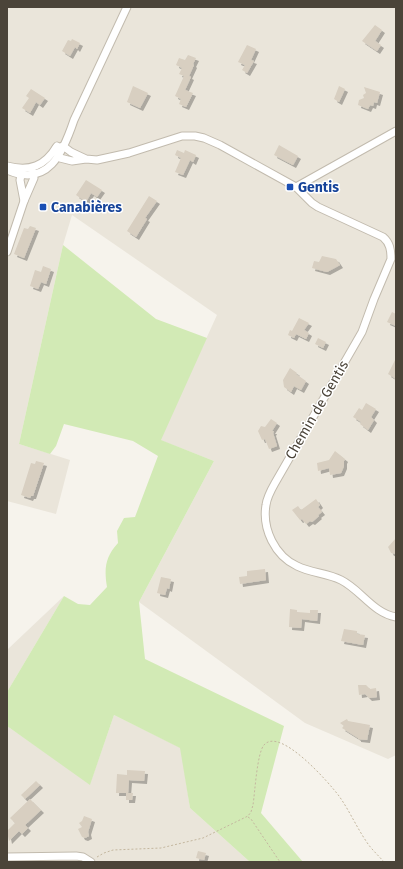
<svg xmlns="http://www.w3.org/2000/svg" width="403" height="869" font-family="'Fira Sans',sans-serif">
<defs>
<filter id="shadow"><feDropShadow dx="3" dy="3" stdDeviation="0" flood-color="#0004"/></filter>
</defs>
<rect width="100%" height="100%" fill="#f6f3ec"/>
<!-- residential -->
<g fill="#eae5da">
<path d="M7 7H396V755L388 759 305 723 139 602 214 461 160 440 217 315 72 215 63 245 19 444 70 460 56 514 7 501Z"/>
<path d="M64 596 7 692V650Z"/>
<path d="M114 715 181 748 190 808 250 862H7V726L90 784Z"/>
</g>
<!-- green -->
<path fill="#d2eab5" d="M63 245 156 319 207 338 161 440 214 461 139 602 145 659 284 726 261 813 303 862H250L190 808 180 748 114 715 90 785 7 726V692L64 596 78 604 90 605 107 587C104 569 105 557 118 543L117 531 124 518 135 517 158 456 133 441 64 424 56 446 50 454 19 444Z"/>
<!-- building -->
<g fill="#d8cfc1" filter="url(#shadow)">
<path d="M375 25 382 30 375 41 381 45 377 51 362 41Z"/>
<path d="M72 39 80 43 77 49 75 47 70 56 62 51 68 40 71 41Z"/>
<path d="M247 45 256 49 251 60 254 61 247 73 242 70 245 65 238 62Z"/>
<path d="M188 55 196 58 193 64 194 65 189 76 191 77 185 90 193 93 186 107 179 104 181 99 175 96 184 76 179 74 182 68 176 65 179 58 185 60Z"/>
<path d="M133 86 148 93 140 108 127 102Z"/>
<path d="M339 86 345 89 339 102 334 99Z"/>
<path d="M364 87 380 92 377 103 374 102 373 106 370 105 368 109 358 105 359 100 364 98 363 95 366 93Z"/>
<path d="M31 89 45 98 40 105 36 102 30 113 22 108 29 98 26 96Z"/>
<path d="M279 145 298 156 293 165 274 155Z"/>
<path d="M177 150 184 153 185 150 196 155 193 162 190 160 183 175 175 172 181 158 175 155Z"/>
<path d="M86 180 102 190 97 197 91 193 86 202 76 195Z"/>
<path d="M149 196 157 201 145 218 147 219 136 237 127 231Z"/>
<path d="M30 226 36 228 24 258 14 254 24 228 28 229Z"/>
<path d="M322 256 336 259 340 265 327 272 312 268 314 261 319 262Z"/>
<path d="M43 266 51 269 46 284 41 282 38 289 30 286 35 270 41 272Z"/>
<path d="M392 312 396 314V326L387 322Z"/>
<path d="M299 318 309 323 304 330 309 333 306 339 296 334 294 338 288 335 290 330 292 331Z"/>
<path d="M318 338 326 342 323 348 315 344Z"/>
<path d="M396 358V379L388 374Z"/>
<path d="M290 368 297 373 296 374 306 381 301 390 294 386 291 392 284 387 283 380Z"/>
<path d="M366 403 376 409 371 417 374 420 368 430 360 424 361 422 353 417 359 408 362 410Z"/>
<path d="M271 419 277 423 272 431H274L273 433 277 446 269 449 265 439 262 440 258 431 261 426 265 427Z"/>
<path d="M335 451 345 459 344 461V466L341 473 330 475 329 468 318 471 317 463 329 460Z"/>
<path d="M36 461 44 463 33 496H31L30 498 21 495 31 463 35 464Z"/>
<path d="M316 499 320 505 318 507 322 512 318 515 319 516 312 522 310 521 306 524 302 519 300 520 292 510 298 506 301 510Z"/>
<path d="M396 538V554L391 553 388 547Z"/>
<path d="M265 569 266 580 240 584 239 577 247 576V571Z"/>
<path d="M161 577 171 579 169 589 167 588 165 595 157 593Z"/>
<path d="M290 609 297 610V612L310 613V610H318L317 621 302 619 301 628 289 627Z"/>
<path d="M344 629 357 631V634L365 635 363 645 341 641Z"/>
<path d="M358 685H366L370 689 376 688 377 697 369 698 365 694 359 695Z"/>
<path d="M347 719 348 721 370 725 367 740 358 739V738L342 728 344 726 340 723Z"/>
<path d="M127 770 145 771 144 781 129 780 128 793H133L132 800H126V793H116L117 774 127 775Z"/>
<path d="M36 781 40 785 25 799 21 795Z"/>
<path d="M30 799 41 810 25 825 28 828 22 834 19 831 9 841 7 831 15 823 10 818Z"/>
<path d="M84 816 92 819 88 832 89 836 85 838 82 837 78 829 82 827 79 823 82 821Z"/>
<path d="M198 851 206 853 204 860 196 858Z"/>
</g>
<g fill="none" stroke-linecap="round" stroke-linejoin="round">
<defs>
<g id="minor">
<path d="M86 159 71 152 63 146 56 148 58 156 60 158 72 161 86 159 97 160 129 153 182 136H195L204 138 220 145 296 187 312 203 318 207 383 237C390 243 391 250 391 259L374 299 362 332 275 483C271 490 267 497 266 505 262 529 275 556 297 566 311 573 327 573 341 580 361 590 373 613 396 617"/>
<path d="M7 166C30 172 45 166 57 146"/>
<path d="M7 170C48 188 63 153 74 120L127 7"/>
<path d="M22 171 20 180 24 201 34 178 33 172"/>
<path d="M296 187 396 131"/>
<path d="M7 252 24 201"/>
<path d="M7 857 76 856 83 857 91 862"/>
</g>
</defs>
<!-- minor casing -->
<use href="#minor" stroke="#c2bbae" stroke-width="9"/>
<!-- path -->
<g stroke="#c4b79f" stroke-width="1" stroke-dasharray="2 2" stroke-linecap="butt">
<path d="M248 817 251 819 280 862"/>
<path d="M97 857 104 853 113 850 161 848 203 838 248 816 251 812 253 805C255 792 257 753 264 745 280 726 330 784 339 796 349 810 356 826 366 841 371 849 378 855 384 862"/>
</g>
<!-- minor -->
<use href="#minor" stroke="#fff" stroke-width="7"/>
</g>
<!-- markers -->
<g fill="#1a4fb4" stroke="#fff" stroke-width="1.5">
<rect x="286" y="183" width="8" height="8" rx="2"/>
<rect x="39" y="203" width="8" height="8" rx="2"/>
</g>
<g text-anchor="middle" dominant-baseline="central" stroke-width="3" stroke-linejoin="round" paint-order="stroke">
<!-- transit labels -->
<g font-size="14" font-weight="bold" fill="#164399" stroke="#fff" text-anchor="start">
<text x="298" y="187">Gentis</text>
<text x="51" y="207">Canabières</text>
</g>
<!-- street labels -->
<g font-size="14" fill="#4b4439" stroke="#fff">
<text transform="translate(317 410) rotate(-60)">Chemin de Gentis</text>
</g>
</g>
<!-- border -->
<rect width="403" height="869" fill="none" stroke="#4b4439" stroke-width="16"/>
</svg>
